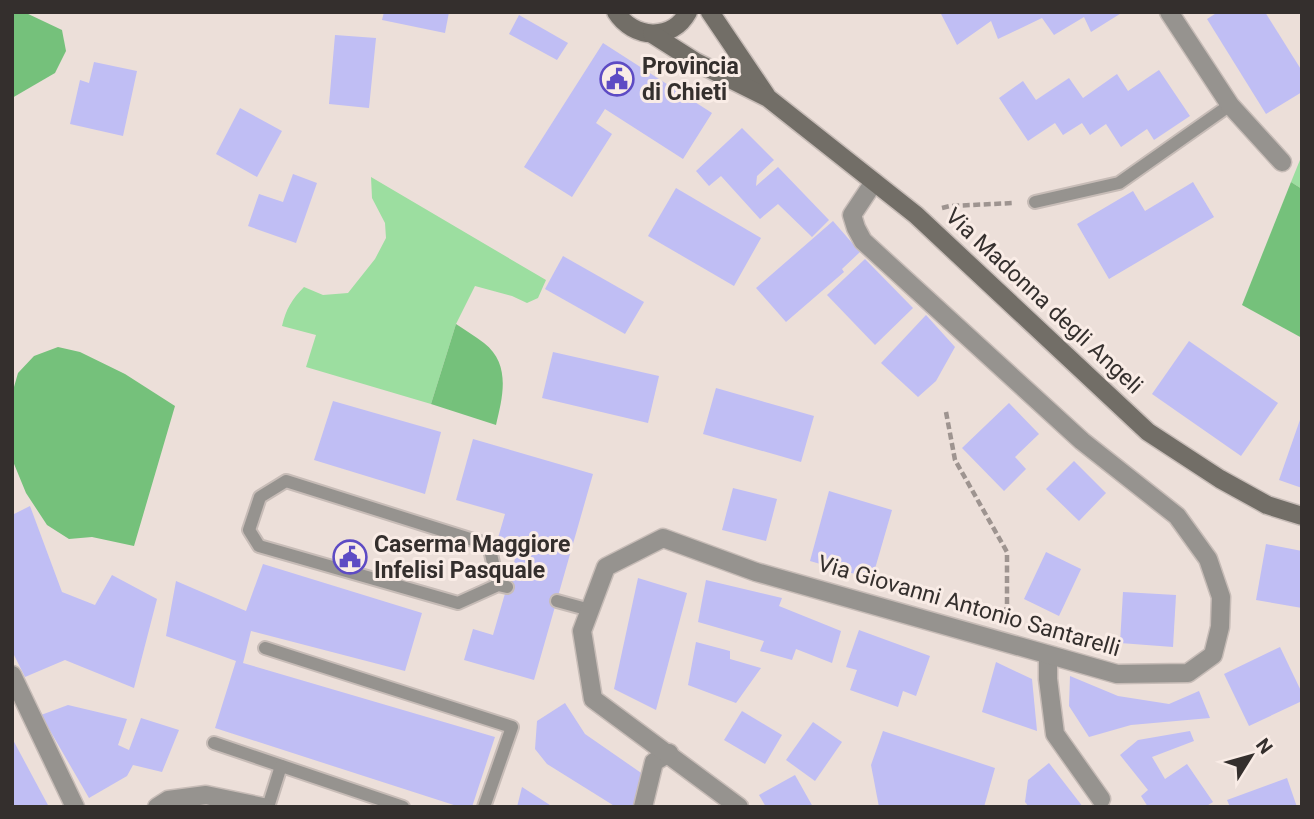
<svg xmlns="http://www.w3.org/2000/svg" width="1314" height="819" font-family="Roboto,sans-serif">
<rect width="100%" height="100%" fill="#ecdfd9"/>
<!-- green -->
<g fill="#9cdea0">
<path d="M1302 155V189L1291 182Z"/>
<path d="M371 177 546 280 538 298 527 303 512 296 475 286 456 324 431 404 306 367 316 335 282 326C286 309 292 299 304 287L323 295 348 293 375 259 386 238 385 223 372 198Z"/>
</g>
<!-- forest -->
<g fill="#75c17b">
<path d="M12 12H24L62 30 66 51 55 73 12 98Z"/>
<path d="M1291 182 1302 189V338L1242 305Z"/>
<path d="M456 324C465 330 475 336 484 343 511 364 503 396 496 425L431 404Z"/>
<path d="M58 347 80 352 125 374 175 406 134 546 92 537 69 539 47 525 26 493 12 459V394L18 373 34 356Z"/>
</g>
<!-- building -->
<g fill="#c0bef4">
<path d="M384 12H449L445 33 382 20Z"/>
<path d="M940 12H1123L1091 32 1084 17 1054 35 1042 18 998 39 991 21 957 45Z"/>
<path d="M1218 12H1265L1302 71V92L1266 114 1207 19Z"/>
<path d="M519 15 568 43 557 60 509 34Z"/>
<path d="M335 35 376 38 369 108 329 104Z"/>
<path d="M603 43 712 113 683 159 605 109 596 123 612 134 572 197 524 167Z"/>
<path d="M94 62 137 71 123 136 70 124 80 80 89 83Z"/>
<path d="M1159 70 1190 116 1154 140 1147 129 1121 147 1106 124 1090 135 1082 123 1063 135 1055 123 1028 141 999 98 1023 81 1036 100 1069 78 1083 98 1117 74 1128 91Z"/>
<path d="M240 108 282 131 257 177 216 154Z"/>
<path d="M742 128 774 160 757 176 756 186 778 167 829 220 812 237 778 204 760 219 721 176 709 186 696 171Z"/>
<path d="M293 174 317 183 296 243 248 226 259 194 283 202Z"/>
<path d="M1193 182 1214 217 1109 279 1077 224 1133 191 1145 211Z"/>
<path d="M676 188 761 238 734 286 648 236Z"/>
<path d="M833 221 860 252 842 269 844 272 786 322 756 288Z"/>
<path d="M563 256 644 302 625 334 545 289Z"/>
<path d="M865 259 913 308 875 345 827 295Z"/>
<path d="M926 315 955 347 936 381 918 397 881 363Z"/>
<path d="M1189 341 1278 403 1241 456 1152 394Z"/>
<path d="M553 352 659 376 648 423 542 398Z"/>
<path d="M716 388 814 416 801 462 703 434Z"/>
<path d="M333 401 441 432 425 494 314 460Z"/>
<path d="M1009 403 1039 434 1015 457 1026 469 1004 491 962 448Z"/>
<path d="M1301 417H1302V488L1279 480Z"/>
<path d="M473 439 593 474 534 680 464 660 473 629 493 635 519 545 498 538 505 514 456 500Z"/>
<path d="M1074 461 1106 493 1079 521 1046 489Z"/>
<path d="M733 488 777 499 766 541 722 530Z"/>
<path d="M829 491 892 510 872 579 810 561Z"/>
<path d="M30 506 62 592 95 605 112 575 157 599 134 688 65 660 25 677 12 651V515Z"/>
<path d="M1266 544 1302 551V608L1256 600Z"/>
<path d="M1046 552 1081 569 1059 616 1024 599Z"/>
<path d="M263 564 422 613 405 671 251 631 243 663 495 737 472 807H460L215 728 236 661 166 636 176 581 246 611Z"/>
<path d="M638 578 687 593 656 710 614 689Z"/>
<path d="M706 580 782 598 779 606 841 631 832 663 796 649 792 660 760 651 764 641 698 622Z"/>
<path d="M1123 592 1176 595 1173 647 1120 643Z"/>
<path d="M859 630 930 656 916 696 903 691 898 707 850 690 857 670 846 667Z"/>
<path d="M696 642 730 651V659L761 668 736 703 688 685Z"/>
<path d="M1280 647 1302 693V701L1249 726 1224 674Z"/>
<path d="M996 662 1032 679 1037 731 982 712Z"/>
<path d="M1070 676 1118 696 1169 704 1199 691 1210 718 1131 725 1089 737 1069 706Z"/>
<path d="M565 703 585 734 647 777 638 807H616L547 764 535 749 537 721Z"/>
<path d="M68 705 127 719 118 745 129 750 141 718 179 730 162 772 133 765 127 776 89 798 41 715Z"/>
<path d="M742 711 782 735 765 764 724 740Z"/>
<path d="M813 722 842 742 815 781 786 760Z"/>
<path d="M883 731 995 768 984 807H879L871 765Z"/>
<path d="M1190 731 1194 741 1152 757 1165 779 1187 764 1213 802 1205 807H1148L1141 796 1148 790 1120 755 1138 740Z"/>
<path d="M12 738 49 807H12Z"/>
<path d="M1049 763 1083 807H1029L1025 802 1028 780Z"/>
<path d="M795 775 813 807H766L759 795Z"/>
<path d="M1287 778 1297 807H1230L1227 800Z"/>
<path d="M522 787 553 807H517Z"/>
</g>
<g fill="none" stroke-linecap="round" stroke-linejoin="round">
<defs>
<g id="service">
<path d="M1035 202 1119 183 1230 105"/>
<path d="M498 585 489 545 286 481 260 497 249 530 259 546 458 603 498 585 507 587"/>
<path d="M557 601 590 610"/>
<path d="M265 648 512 727 484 807"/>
<path d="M214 743 403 807"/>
<path d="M268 807 281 766"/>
</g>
<g id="minor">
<path d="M1169 12 1230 105 1282 162"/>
<path d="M1048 655V679L1055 734 1101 799"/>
<path d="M12 675 75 807"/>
<path d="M643 807 654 762 669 753"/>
<path d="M739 807 593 699 582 631 606 567 663 538 756 572 1117 674 1188 673 1213 655 1220 627 1221 597 1208 559 1177 516 1082 441 863 241 856 228 852 215 874 182"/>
</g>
<path id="tertiary" d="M157 807 168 800 206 795 263 807"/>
<g id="secondary">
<path d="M616 12C633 39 672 42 688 12"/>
<path d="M710 12 766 95"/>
<path d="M652 34 696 62 768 98 916 215 1148 432 1220 479 1267 505 1302 516"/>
</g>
</defs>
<!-- service casing -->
<use href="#service" stroke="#c7bcb7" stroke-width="16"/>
<!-- minor casing -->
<use href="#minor" stroke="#c7bcb7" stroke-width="21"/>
<!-- tertiary casing -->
<use href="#tertiary" stroke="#c7bcb7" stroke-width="21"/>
<!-- secondary casing -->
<use href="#secondary" stroke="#c7bcb7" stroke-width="21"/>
<!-- path -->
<g stroke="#9e9490" stroke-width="4.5" stroke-dasharray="7 3.5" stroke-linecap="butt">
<path d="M942 208 950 206 1013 203"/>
<path d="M946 412 955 460 1007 552V605L1004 620"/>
</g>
<!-- service -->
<use href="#service" stroke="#96938f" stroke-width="12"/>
<!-- minor -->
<use href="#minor" stroke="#96938f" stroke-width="18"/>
<!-- tertiary -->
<use href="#tertiary" stroke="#96938f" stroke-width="18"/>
<!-- secondary -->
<use href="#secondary" stroke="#726e67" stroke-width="18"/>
</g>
<!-- icons -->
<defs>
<symbol id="civic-ring" viewBox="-11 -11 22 22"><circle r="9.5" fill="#f9ece6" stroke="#5d4bc4" stroke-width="1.5"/><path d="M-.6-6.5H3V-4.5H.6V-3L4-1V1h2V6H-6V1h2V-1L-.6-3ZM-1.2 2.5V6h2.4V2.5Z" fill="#5d4bc4"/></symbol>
</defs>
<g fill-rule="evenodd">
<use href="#civic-ring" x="598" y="60" width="38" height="38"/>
<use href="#civic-ring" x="331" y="538" width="38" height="38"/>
</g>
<g text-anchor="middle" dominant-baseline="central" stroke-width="6" stroke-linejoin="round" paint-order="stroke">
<!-- poi labels -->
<g font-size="23" font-weight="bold" fill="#342f2d" stroke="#f9ece6" text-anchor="start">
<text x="642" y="66">Provincia<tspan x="642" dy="26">di Chieti</tspan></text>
<text x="374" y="544">Caserma Maggiore<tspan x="374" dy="26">Infelisi Pasquale</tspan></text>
</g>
<!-- street labels -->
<g font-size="23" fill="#342f2d" stroke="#f9ece6">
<text transform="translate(1044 301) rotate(43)">Via Madonna degli Angeli</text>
<text transform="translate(969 606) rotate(16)">Via Giovanni Antonio Santarelli</text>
</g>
</g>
<!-- border -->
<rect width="1314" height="819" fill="none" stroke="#342f2d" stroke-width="28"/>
<!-- north arrow -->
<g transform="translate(1251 756) rotate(53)" stroke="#f9ece6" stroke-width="5" paint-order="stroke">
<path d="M0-5L12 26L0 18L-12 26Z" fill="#342f2d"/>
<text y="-10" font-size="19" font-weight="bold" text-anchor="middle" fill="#342f2d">N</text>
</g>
</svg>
